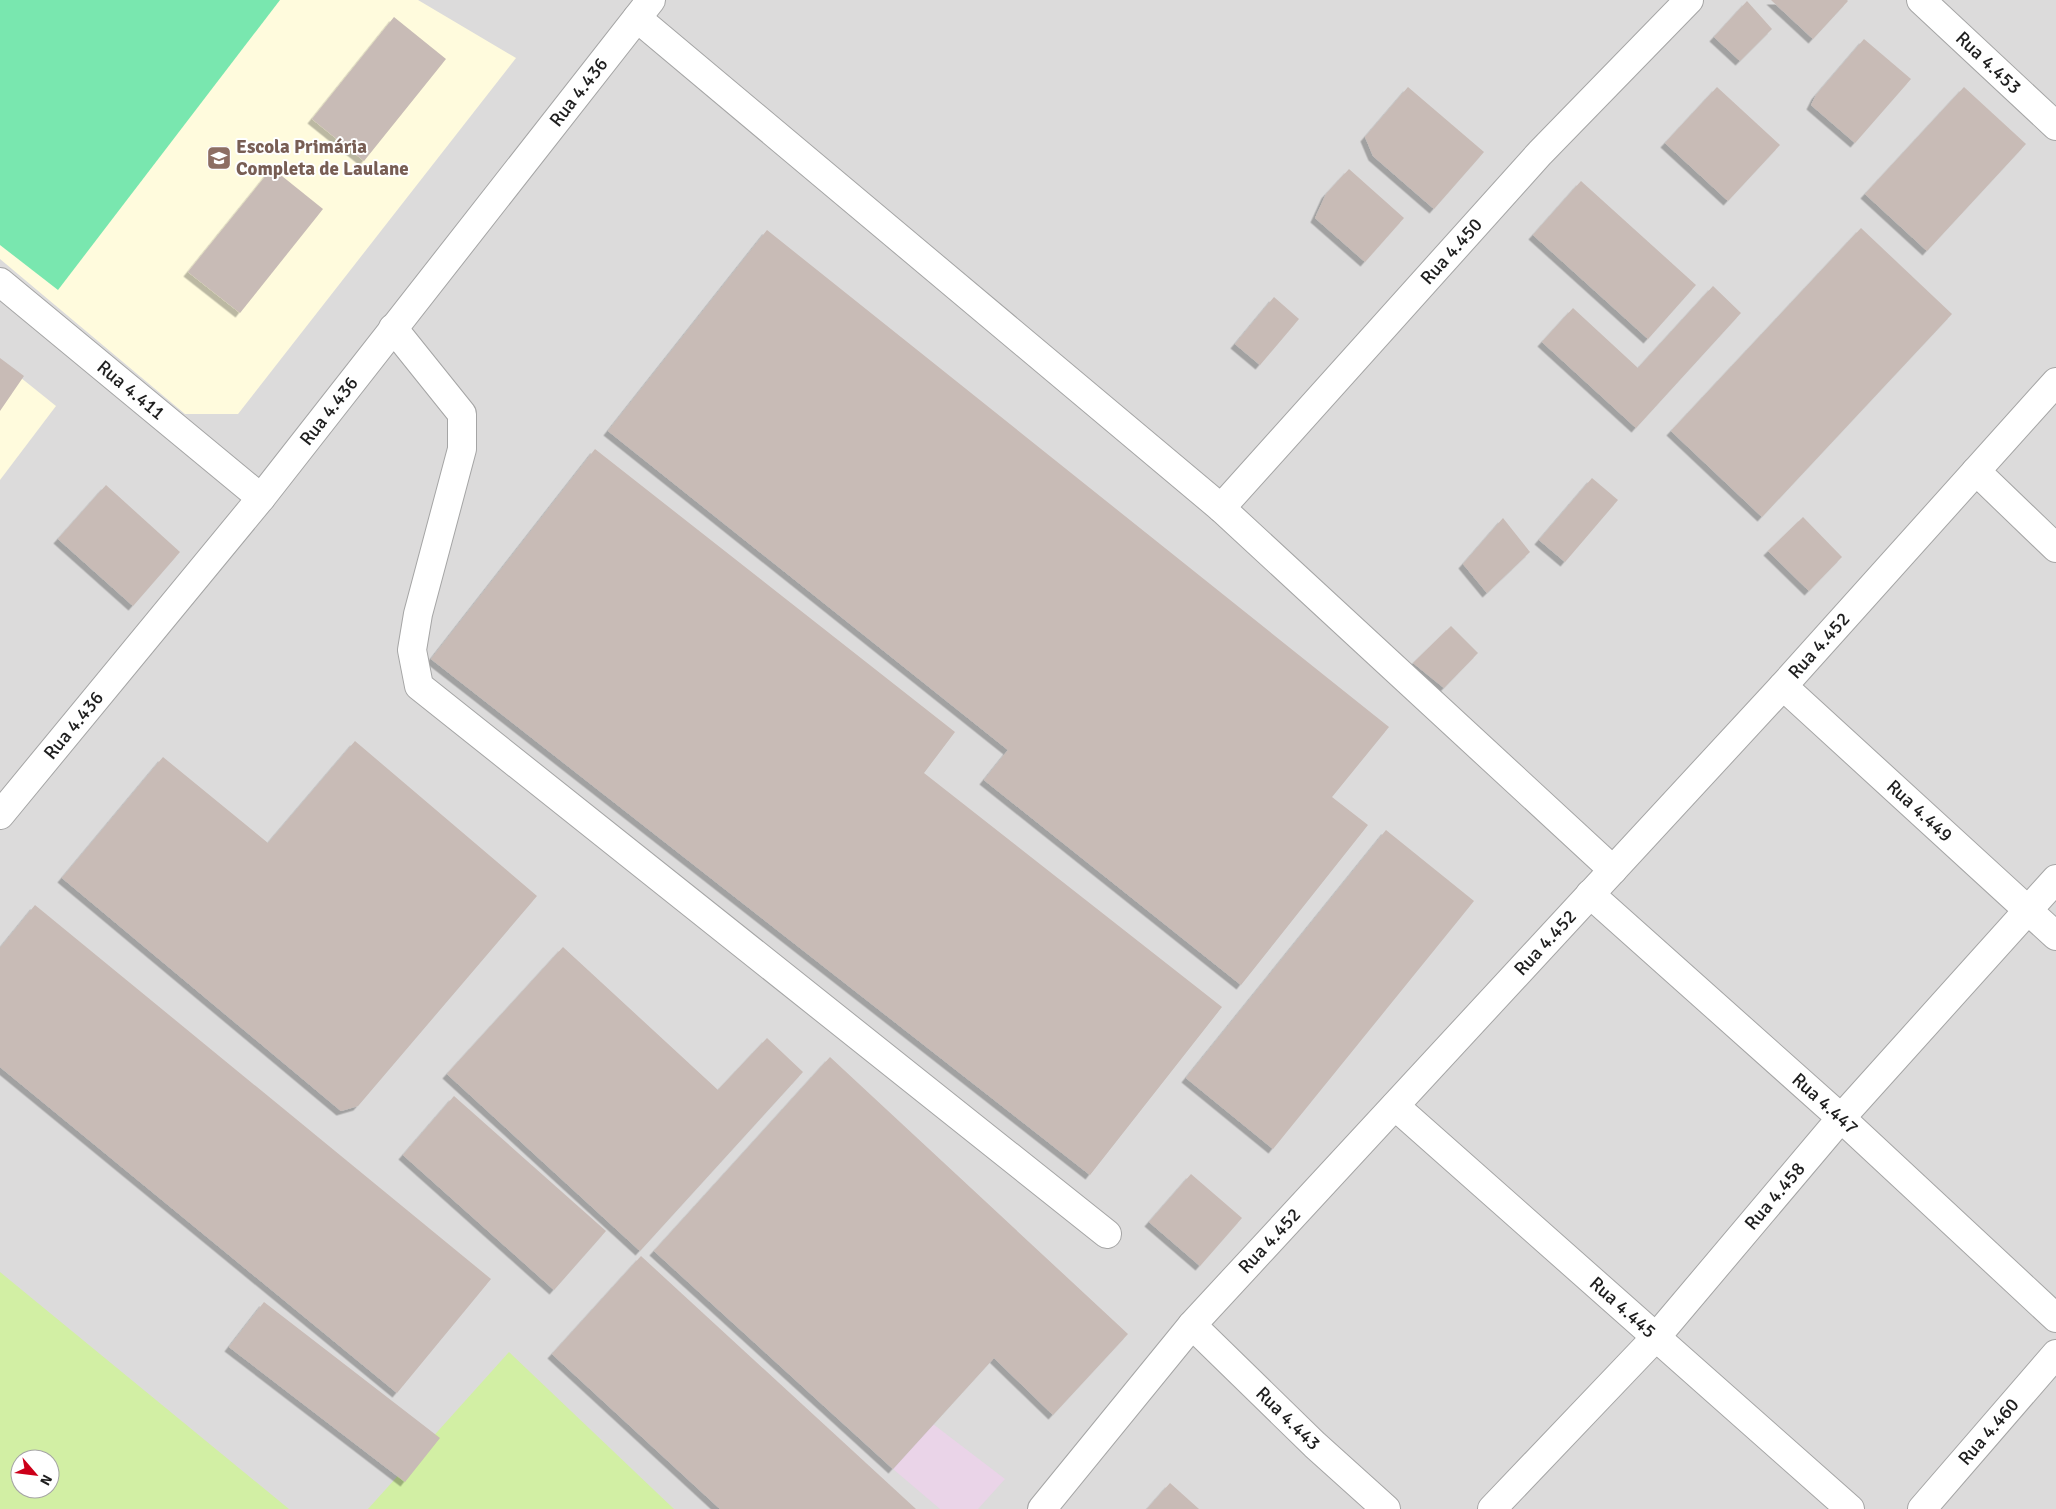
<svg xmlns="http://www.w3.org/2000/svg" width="2056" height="1509" font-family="Signika,sans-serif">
<defs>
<filter id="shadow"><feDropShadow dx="-4.5" dy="4.5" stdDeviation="0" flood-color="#0004"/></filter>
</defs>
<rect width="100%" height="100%" fill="#f0eae3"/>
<!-- residential -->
<path fill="#dcdbdb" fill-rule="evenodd" d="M0 0H2056V1509H0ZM20 1459H50V1489H20Z"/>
<!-- industrial -->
<path fill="#ead4e8" d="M933 1424 1005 1479 978 1509H940L893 1469Z"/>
<!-- education -->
<g fill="#fffbdd">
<path d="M0 0H418L516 58 238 414H185L0 259Z"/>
<path d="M0 361 56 406 0 480Z"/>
</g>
<!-- grass -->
<g fill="#d2efa4" fill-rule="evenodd">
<path d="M0 1272 289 1509H0ZM20 1459H50V1489H20Z"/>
<path d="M509 1352 674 1509H368Z"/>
</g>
<!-- pitch -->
<path fill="#79e7af" d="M0 0H280L58 290 0 245Z"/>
<!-- building -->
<g fill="#c8bbb6" filter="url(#shadow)">
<path d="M1771 0H1847L1848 1 1813 39Z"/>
<path d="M1747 1 1772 29 1740 61 1714 37Z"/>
<path d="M394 17 446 59 364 161 312 119Z"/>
<path d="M1864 39 1911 79 1855 143 1811 105 1816 95Z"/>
<path d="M1408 87 1484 152 1434 209 1373 156 1365 137Z"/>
<path d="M1717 87 1780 145 1728 201 1665 143Z"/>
<path d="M1964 87 2026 144 1927 251 1865 194Z"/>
<path d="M272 168 323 209 240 313 188 272Z"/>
<path d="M1349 169 1404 218 1365 262 1315 218 1326 194Z"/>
<path d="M1581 181 1696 285 1648 339 1533 235Z"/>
<path d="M1861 228 1952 314 1762 517 1671 431Z"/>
<path d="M767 230 1389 727 1332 797 1368 825 1241 985 984 780 1008 750 608 431Z"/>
<path d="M1713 286 1741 313 1636 428 1542 342 1573 308 1638 368Z"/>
<path d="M1274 297 1299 319 1260 365 1235 344Z"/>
<path d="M0 358 24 376 0 411Z"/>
<path d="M595 449 955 732 924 773 1222 1007 1090 1175 431 659Z"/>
<path d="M1592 478 1618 500 1565 562 1539 540Z"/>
<path d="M106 485 180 552 133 606 58 539Z"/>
<path d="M1803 517 1842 557 1809 591 1768 551Z"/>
<path d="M1503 518 1530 552 1487 593 1463 564Z"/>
<path d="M1451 626 1478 653 1444 688 1413 663Z"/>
<path d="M355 741 537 896 358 1106 341 1111 62 878 163 757 268 843Z"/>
<path d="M1386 830 1474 901 1273 1149 1186 1078Z"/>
<path d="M35 905 491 1279 397 1393 0 1067V948Z"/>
<path d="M563 947 718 1090 767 1038 803 1072 640 1251 447 1074Z"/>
<path d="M830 1057 1128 1334 1053 1415 994 1358 893 1469 654 1251Z"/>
<path d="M454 1096 606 1231 554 1290 403 1155Z"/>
<path d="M1191 1174 1242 1218 1200 1266 1149 1222Z"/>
<path d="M641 1256 916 1509H720L552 1354Z"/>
<path d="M264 1302 440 1438 405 1482 229 1347Z"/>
<path d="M1170 1483 1199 1509H1147Z"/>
</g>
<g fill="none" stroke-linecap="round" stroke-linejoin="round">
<defs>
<g id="minor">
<path id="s1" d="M1921 0 2056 126"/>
<path d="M637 18 1221 508 1613 870"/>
<path id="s2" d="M0 282 261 498"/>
<path d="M393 328 462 414V449L418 614 412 650 419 686 1107 1234"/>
<path d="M1976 471 2056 548"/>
<path id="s3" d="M1221 508 1540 153 1689 0"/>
<path id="s4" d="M1783 686 2056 936"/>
<path id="s5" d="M0 815 261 498 651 0"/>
<path id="s6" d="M1590 894 1841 1118 2056 1318"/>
<path id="s7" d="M1395 1106 1850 1509"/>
<path id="s8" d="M1192 1325 1315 1445 1386 1509"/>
<path id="s9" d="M1042 1509 1192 1325 1783 686 2056 382"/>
<path id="s10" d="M1492 1509 1657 1336 1841 1118 2056 879"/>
<path id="s11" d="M1922 1509 2056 1354"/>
</g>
</defs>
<!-- minor casing -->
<use href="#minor" stroke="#a5a5a5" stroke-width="30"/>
<!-- minor -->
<use href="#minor" stroke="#fff" stroke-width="28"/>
</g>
<!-- icons -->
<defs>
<symbol id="school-square" viewBox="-11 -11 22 22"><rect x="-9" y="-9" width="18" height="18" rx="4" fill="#8d6e63" stroke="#fff"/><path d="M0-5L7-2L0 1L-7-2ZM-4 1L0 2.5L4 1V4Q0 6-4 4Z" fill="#fff"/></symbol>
</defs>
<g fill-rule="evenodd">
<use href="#school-square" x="205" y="144" width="28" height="28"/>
</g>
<g text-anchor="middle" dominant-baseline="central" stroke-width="4" stroke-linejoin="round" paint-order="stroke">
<!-- street labels -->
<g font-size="19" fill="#1e1e1e" stroke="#fff">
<text stroke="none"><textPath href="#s1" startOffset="92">Rua 4.453</textPath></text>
<text stroke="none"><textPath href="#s5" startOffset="926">Rua 4.436</textPath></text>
<text stroke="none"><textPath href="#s3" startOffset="345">Rua 4.450</textPath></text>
<text stroke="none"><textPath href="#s2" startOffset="170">Rua 4.411</textPath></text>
<text stroke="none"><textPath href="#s5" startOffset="521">Rua 4.436</textPath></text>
<text stroke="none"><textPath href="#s9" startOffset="1162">Rua 4.452</textPath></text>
<text stroke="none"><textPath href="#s5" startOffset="116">Rua 4.436</textPath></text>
<text stroke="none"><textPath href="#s4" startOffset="185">Rua 4.449</textPath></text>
<text stroke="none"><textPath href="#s9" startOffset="758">Rua 4.452</textPath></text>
<text stroke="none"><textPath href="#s6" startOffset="315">Rua 4.447</textPath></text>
<text stroke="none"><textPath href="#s10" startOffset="422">Rua 4.458</textPath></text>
<text stroke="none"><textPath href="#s9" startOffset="352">Rua 4.452</textPath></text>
<text stroke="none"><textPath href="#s7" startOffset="304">Rua 4.445</textPath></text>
<text stroke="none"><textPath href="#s8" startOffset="134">Rua 4.443</textPath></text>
<text stroke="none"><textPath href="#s11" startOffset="102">Rua 4.460</textPath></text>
</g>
<!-- education labels -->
<g font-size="19" font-weight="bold" fill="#785e54" stroke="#fff" text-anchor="start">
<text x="236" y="147">Escola Primária<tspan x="236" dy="22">Completa de Laulane</tspan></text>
</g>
</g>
<!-- north arrow -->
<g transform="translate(35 1474) rotate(118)"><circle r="24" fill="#ffffff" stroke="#a5a5a5"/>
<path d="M0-4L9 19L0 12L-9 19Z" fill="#cc0019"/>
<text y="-8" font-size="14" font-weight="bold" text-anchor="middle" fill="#1e1e1e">N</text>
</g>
</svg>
